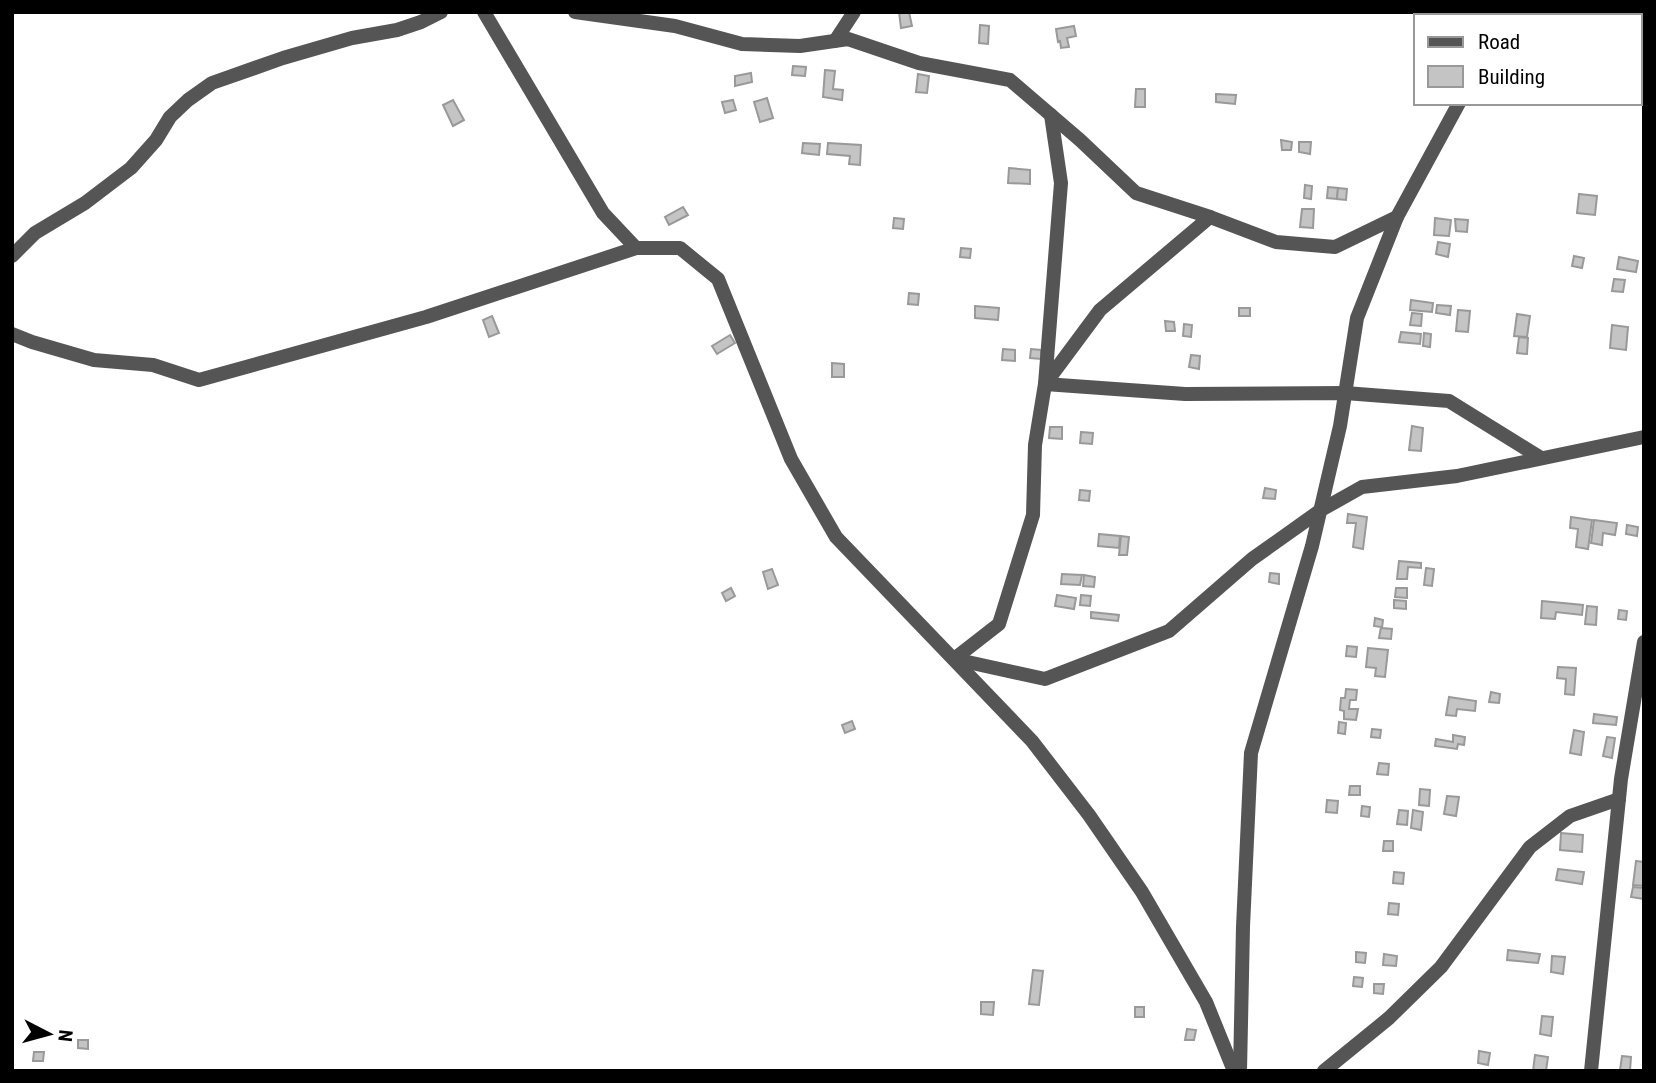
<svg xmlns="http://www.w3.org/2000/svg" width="1656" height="1083" font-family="'Roboto Condensed',sans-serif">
<rect width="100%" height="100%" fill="#fff"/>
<!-- building -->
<g fill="#c4c4c4" stroke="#999" stroke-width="2">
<path d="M899 12H909L912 26 901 28Z"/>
<path d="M980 25 989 26 988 44 979 43Z"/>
<path d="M1074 26 1076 36 1067 38 1069 47 1061 48 1060 41 1058 42 1056 29Z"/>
<path d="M793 66 806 67 805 76 792 75Z"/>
<path d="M825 70 835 71 833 89 843 90 842 100 823 97Z"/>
<path d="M751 73 752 82 735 86V76Z"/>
<path d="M918 74 929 76 927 93 916 92Z"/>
<path d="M1136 89H1145V107H1135Z"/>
<path d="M1216 94 1236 95 1235 104 1216 102Z"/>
<path d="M767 98 773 118 760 122 754 102Z"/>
<path d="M453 100 464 120 453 126 443 105Z"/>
<path d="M733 100 736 110 725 113 722 102Z"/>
<path d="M1281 140 1292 142 1291 150H1282Z"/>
<path d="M1299 142H1311L1310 154 1299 152Z"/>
<path d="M803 143 820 144 819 155 802 153Z"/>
<path d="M828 143 861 145 860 165 849 164 850 156 827 154Z"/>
<path d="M1009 168 1030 170V184L1008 183Z"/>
<path d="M1305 185 1312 186 1311 199 1304 198Z"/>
<path d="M1328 187 1338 188 1337 199 1327 198Z"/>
<path d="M1338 188 1347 189 1346 200 1337 199Z"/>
<path d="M1579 194 1597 196 1595 215 1577 213Z"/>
<path d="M683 207 688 215 669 225 665 217Z"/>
<path d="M1302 209H1314L1313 228 1300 227Z"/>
<path d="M894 218 904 219 903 229 893 228Z"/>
<path d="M1435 218 1451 220 1449 236 1434 235Z"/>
<path d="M1455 219 1468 220 1467 232 1456 231Z"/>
<path d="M1438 242 1450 244 1448 257 1436 254Z"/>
<path d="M961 248 971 249 970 258 960 257Z"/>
<path d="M1574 256 1584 258 1582 268 1572 266Z"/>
<path d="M1619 257 1638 261 1636 272 1617 269Z"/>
<path d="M1614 279 1625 280 1623 292 1612 291Z"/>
<path d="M909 293 919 294 918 305 908 304Z"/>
<path d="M1411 300 1433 303 1432 312 1410 310Z"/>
<path d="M1437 305 1451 306 1450 315 1436 313Z"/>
<path d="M975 306 999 308 998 320 975 318Z"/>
<rect x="1239" y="308" width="11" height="8"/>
<path d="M1458 310 1470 311 1468 332 1456 331Z"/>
<path d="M1412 313 1422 314 1421 326 1410 325Z"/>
<path d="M1517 314 1530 316 1527 337 1514 336Z"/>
<path d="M492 316 499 333 489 337 483 320Z"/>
<path d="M1165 321 1174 322 1175 331H1166Z"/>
<path d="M1184 324 1192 325 1191 337 1183 336Z"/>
<path d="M1612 325 1628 327 1626 350 1610 348Z"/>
<path d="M1401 332 1421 334 1420 344 1399 342Z"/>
<path d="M1424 333 1431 334 1430 347 1423 346Z"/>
<path d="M730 335 735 343 717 354 712 346Z"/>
<path d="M1519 337 1528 338 1527 354 1517 353Z"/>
<path d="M1003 349 1015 350V361L1002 360Z"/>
<path d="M1031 349 1041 350V359L1030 358Z"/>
<path d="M1191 355 1200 356 1199 369 1189 367Z"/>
<path d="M832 363 844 364V377H832Z"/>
<path d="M1412 426 1423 428 1421 451 1409 450Z"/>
<path d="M1050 427H1062V439L1049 438Z"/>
<path d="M1081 432 1093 433 1092 444 1080 443Z"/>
<path d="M1265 488 1276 490 1275 499 1263 498Z"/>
<path d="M1080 490 1090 491 1089 501 1079 500Z"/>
<path d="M1348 514 1367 517 1363 549 1353 547 1356 523H1347Z"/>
<path d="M1571 517 1592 520 1588 549 1576 547 1578 529 1570 528Z"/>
<path d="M1594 520 1617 523 1615 535 1603 533 1602 545 1591 543Z"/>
<path d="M1627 525 1638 527 1637 536 1626 534Z"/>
<path d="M1099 534 1120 536 1119 548 1098 546Z"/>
<path d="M1121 536 1129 537 1127 555H1119Z"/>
<path d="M1399 561 1421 563V568L1408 567 1407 579H1397Z"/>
<path d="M1426 568 1434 569 1432 586 1424 585Z"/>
<path d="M772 569 778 585 768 589 763 572Z"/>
<path d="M1270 573 1279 574V584L1269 582Z"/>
<path d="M1062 574 1082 575 1080 585 1061 584Z"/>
<path d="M1084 575 1095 577 1094 587 1083 586Z"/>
<path d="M731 588 735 596 726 601 722 593Z"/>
<path d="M1396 588H1407V598L1395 597Z"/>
<path d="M1057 595 1076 598 1074 609 1055 606Z"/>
<path d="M1081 595 1091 596 1090 606 1080 605Z"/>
<path d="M1394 600 1406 601V609L1394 608Z"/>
<path d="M1542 601 1583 605 1582 615 1556 612 1555 619 1541 618Z"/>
<path d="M1587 606 1597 607 1596 625 1585 624Z"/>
<path d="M1619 610 1627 611 1626 620 1618 619Z"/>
<path d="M1091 612 1119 615 1118 621 1091 618Z"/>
<path d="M1375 618 1383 620 1382 628 1392 629 1391 639 1379 638 1381 627 1374 626Z"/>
<path d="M1347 646 1357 647 1356 657 1346 656Z"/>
<path d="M1368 648 1388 650 1385 677 1375 676 1376 668 1366 667Z"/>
<path d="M1558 667 1576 668 1574 695 1565 694 1566 679 1557 678Z"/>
<path d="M1346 689 1357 690 1356 700H1350L1349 709H1358L1356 720 1344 719V711L1340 710 1341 698H1345Z"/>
<path d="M1491 692 1500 694 1499 703 1489 702Z"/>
<path d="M1449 697 1476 701 1475 711 1457 709 1456 716 1446 715Z"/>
<path d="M1594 714 1617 717 1616 725 1593 723Z"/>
<path d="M852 721 855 729 845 733 842 725Z"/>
<path d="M1339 722 1346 723 1345 734 1338 733Z"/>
<path d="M1372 729 1381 730 1380 738 1371 737Z"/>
<path d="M1574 730 1584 732 1581 755 1570 753Z"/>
<path d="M1453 735 1465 737 1464 745 1458 744 1457 749 1435 746 1436 739 1453 742Z"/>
<path d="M1607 737 1615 738 1612 758 1603 756Z"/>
<path d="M1379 763 1389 764 1388 775 1377 774Z"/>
<path d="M1350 786H1360V795H1349Z"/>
<path d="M1420 789 1430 790 1429 806 1419 805Z"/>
<path d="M1447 796 1459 797 1456 816 1444 814Z"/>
<path d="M1327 800 1338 801 1337 813 1326 812Z"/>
<path d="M1362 806 1370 807 1369 817 1361 816Z"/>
<path d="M1399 810 1408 811 1407 825 1397 824Z"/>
<path d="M1413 810 1423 812 1421 830 1411 828Z"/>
<path d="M1561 833 1583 835 1582 852 1560 850Z"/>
<path d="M1384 841H1393V851H1383Z"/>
<path d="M1636 861 1644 862V886L1633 885Z"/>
<path d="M1558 869 1584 872 1582 884 1556 880Z"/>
<path d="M1394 872 1404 873 1403 884 1393 883Z"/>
<path d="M1633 887 1644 888V899L1631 897Z"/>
<path d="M1389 903 1399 904 1398 915 1388 914Z"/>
<path d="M1508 950 1540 954 1538 963 1507 960Z"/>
<path d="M1356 952 1366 953 1365 963 1356 962Z"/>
<path d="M1384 954 1397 956 1396 966 1383 965Z"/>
<path d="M1552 956 1565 957 1563 974 1551 972Z"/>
<path d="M1033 970 1043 971 1039 1005 1029 1004Z"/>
<path d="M1354 977 1363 978 1362 987 1353 986Z"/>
<path d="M1374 984H1384L1383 994 1374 993Z"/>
<path d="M981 1002H994L993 1015 981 1014Z"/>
<rect x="1135" y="1007" width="9" height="10"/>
<path d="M1542 1016 1553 1017 1551 1036 1540 1034Z"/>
<path d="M1187 1029 1196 1030 1194 1040H1185Z"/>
<path d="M78 1040H88V1049L78 1048Z"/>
<path d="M1479 1051 1490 1053 1488 1065 1478 1063Z"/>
<path d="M34 1052H44L43 1061H33Z"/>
<path d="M1535 1055 1548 1057 1546 1071H1533Z"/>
<path d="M1622 1056 1631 1057 1630 1071 1620 1070Z"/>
</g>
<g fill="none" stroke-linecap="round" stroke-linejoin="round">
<!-- street -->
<g stroke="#555" stroke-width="14">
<path d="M484 12 603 213 636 248"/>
<path d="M575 12 675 26 742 44 800 46 848 39 919 63 1010 80 1080 140 1136 193 1210 217 1276 242 1335 247 1397 217 1459 103"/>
<path d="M1522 16 1525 12"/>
<path d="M835 41 854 12"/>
<path d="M1051 115 1061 183 1045 384 1100 310 1210 217"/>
<path d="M12 256 35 233 85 203 131 168 156 140 170 117 188 100 212 83 283 58 352 38 397 30 421 22 441 12"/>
<path d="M12 334 32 342 94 360 153 365 199 380 426 317 636 248H680L718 279 791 459 836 537 1032 741 1089 815 1142 892 1206 1002 1234 1071"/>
<path d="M954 659 999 624 1033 515 1035 445 1045 384 1185 394 1345 393 1449 401 1541 458"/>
<path d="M954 659 1045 679 1169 631 1252 559 1321 510 1362 487 1457 476 1644 437"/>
<path d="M1240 1071 1243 927 1251 753 1312 546 1340 426 1357 318 1397 217"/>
<path d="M1324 1071 1389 1018 1441 967 1530 847 1570 816 1619 799"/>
<path d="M1591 1071 1621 779 1644 642"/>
</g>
</g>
<!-- border -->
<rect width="1656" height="1083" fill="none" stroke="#000000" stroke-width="28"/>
<!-- legend -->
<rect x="1414" y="14" width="228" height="91" fill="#ffffff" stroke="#999999" stroke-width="2"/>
<rect x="1428" y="37" width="35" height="10" fill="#555555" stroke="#999999" stroke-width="2"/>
<text x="1478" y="49" font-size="21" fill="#000000">Road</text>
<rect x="1428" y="66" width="35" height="21" fill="#c4c4c4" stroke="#999999" stroke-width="2"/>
<text x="1478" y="84" font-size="21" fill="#000000">Building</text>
<!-- north arrow -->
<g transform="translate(49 1034) rotate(96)" stroke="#ffffff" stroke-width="5" paint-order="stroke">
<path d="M0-5L12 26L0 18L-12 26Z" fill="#000000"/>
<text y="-10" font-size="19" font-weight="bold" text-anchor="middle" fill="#000000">N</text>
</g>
</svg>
